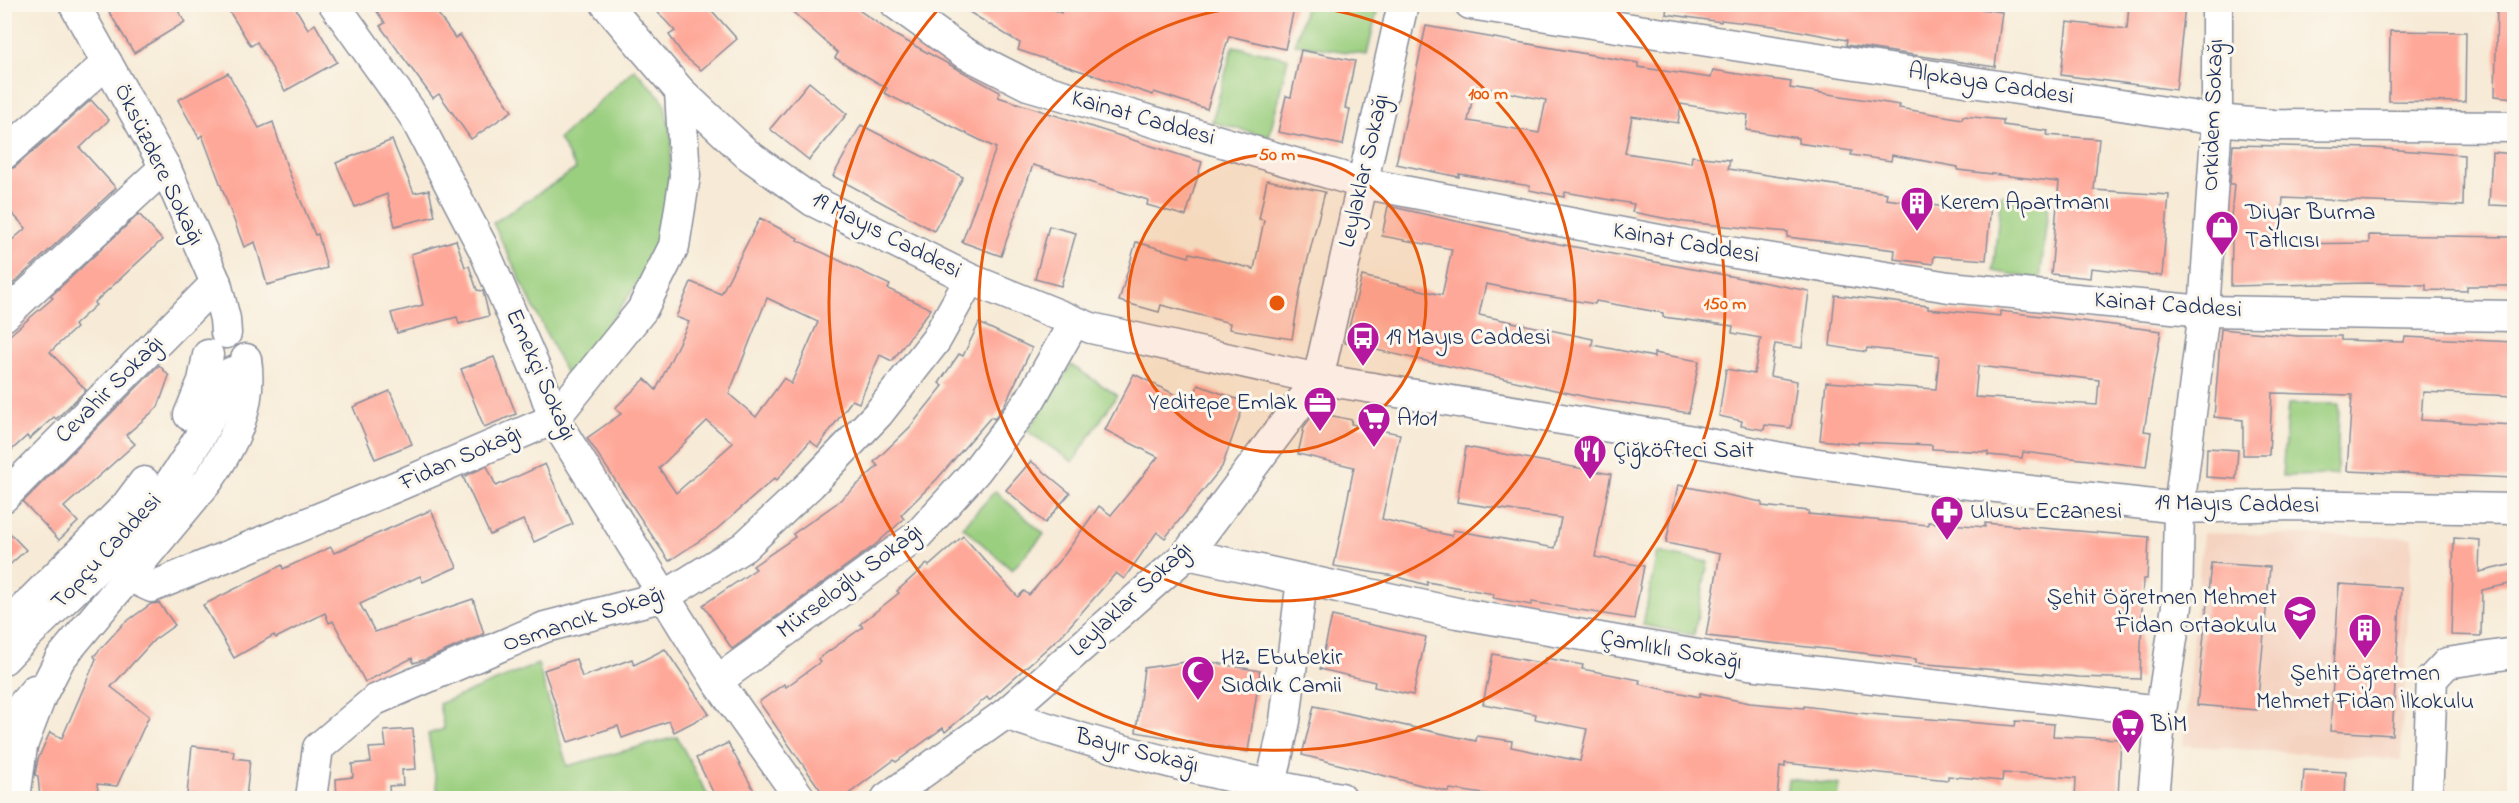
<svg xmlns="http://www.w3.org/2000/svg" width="2519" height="803" font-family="'Indie Flower',sans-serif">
<rect width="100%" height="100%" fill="#fbf7ec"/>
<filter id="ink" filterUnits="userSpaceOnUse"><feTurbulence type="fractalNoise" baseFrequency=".0167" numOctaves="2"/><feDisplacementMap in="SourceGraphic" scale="12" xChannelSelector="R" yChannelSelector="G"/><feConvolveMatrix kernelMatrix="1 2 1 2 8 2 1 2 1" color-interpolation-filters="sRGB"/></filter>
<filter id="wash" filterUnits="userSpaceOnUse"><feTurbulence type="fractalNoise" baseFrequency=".008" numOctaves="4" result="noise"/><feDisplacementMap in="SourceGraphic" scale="24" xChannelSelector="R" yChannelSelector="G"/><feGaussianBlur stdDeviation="1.35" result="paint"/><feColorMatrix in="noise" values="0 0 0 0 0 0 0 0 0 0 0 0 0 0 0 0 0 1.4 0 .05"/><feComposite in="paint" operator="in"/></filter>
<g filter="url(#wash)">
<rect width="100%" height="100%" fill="#f7ebd7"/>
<!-- built -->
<path fill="#f5d3c1" d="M2203 533 2412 537 2401 760 2183 745Z"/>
<!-- green -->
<g fill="#9bcf80" stroke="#5b7f6f" stroke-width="1.5">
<path d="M1366 4 1378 7 1367 55 1295 44 1306 5Z"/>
<path d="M1233 46 1288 58 1269 137 1212 122Z"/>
<path d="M634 69 664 101 672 140 664 246 569 380 493 223 576 169 559 139Z"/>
<path d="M2001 195 2049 198 2040 280 1993 271Z"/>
<path d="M1071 365 1117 395 1073 462 1027 431Z"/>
<path d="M2288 404H2339L2337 475 2282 476Z"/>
<path d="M995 491 1044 534 1012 570 963 527Z"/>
<path d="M1657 552 1708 562 1694 635 1643 625Z"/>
<path d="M538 664 567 766 677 737 709 798H439L428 734 444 729 439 704Z"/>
<path d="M1788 779 1840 785 1838 798H1786Z"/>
</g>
<g id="blocks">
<!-- building -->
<g fill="#fea899" fill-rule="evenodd">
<path d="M122 4H174L185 22 134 53 109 12Z"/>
<path d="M239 4H293L308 29 315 24 337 62 285 91 257 42 251 46 229 11Z"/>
<path d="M372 4H431L455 38 460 35 512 111 471 139 439 94 433 98 380 26 385 23Z"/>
<path d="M650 4H706L737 39 701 70 684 56 669 35 675 31Z"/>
<path d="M784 4H850L895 35 1000 92 998 97 1202 162 1186 216 1147 205 1148 200 1033 165 1001 256 962 242 996 148 884 93 887 88 835 58 838 53Z"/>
<path d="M956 4H1040L1061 13 1062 4H1295L1285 49 1229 36 1207 109 1154 92 1153 95 1018 50 1020 43Z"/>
<path d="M1667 4H1945L2002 12 1995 67 1846 45 1847 40 1773 26 1721 20V22L1666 14Z"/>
<path d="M2129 4 2185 6 2176 90 2061 75 2067 22 2127 29Z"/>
<path d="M2497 4H2514V98L2495 96Z"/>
<path d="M1426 26 1638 63V67L1711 78 1713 70 1791 82 1790 88 1900 105 1899 108 1962 119 1963 116 2003 120V125L2048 131 2047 135 2099 139 2094 190 2169 195 2162 276 2091 268 2090 278 2051 274 2059 182 1958 170V167L1892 155 1891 161 1851 155 1852 151 1798 143V138L1746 130 1748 115 1681 104 1678 123 1632 116 1625 153 1691 163 1692 156 1730 160 1728 169 1887 193 1886 199 1953 208 1954 201 1991 204 1986 260 1934 256 1933 264 1894 259 1895 250 1787 237 1788 232 1684 222 1632 212 1634 204 1565 192 1564 197 1529 190 1530 186 1459 174V177L1396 164ZM1475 86 1546 100 1539 133 1468 121Z"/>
<path d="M2390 31 2466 32 2465 102 2389 101Z"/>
<path d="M1301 50 1355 61 1345 108 1350 109 1343 145 1278 132 1286 96 1291 97Z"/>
<path d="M228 73 259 128 273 122 287 167 315 235 318 234 327 268 267 285 255 242 244 247 202 135 199 138 178 100Z"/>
<path d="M809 82 847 114 809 160 770 129Z"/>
<path d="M91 100 109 120 80 148 116 188 4 292V247L26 228 4 205V171L15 167Z"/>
<path d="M861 125 963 177 934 231 833 176Z"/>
<path d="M392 140 414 193 429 190 435 216 395 226 387 194 355 207 336 163Z"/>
<path d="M2233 145 2373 148 2464 155 2463 206 2283 198 2279 244 2369 243V235L2514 237V286H2467V291L2426 290V285L2368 283 2231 286 2232 240H2229L2234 184H2230Z"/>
<path d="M2492 152 2514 154V206L2489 205Z"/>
<path d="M1267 180 1325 192 1301 286 1292 339 1229 329 1230 323 1161 305 1159 312 1119 301 1136 242 1189 257 1190 253 1254 269 1264 220 1259 219Z"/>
<path d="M1388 206 1554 243 1809 291 1802 348 1775 344 1770 376 1797 381 1791 428 1765 425 1764 430 1741 426 1742 421 1719 416 1726 369 1754 374 1761 338 1732 333 1733 326 1663 317V313L1596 301 1595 304 1540 295 1486 284 1479 315 1593 339 1592 345 1654 357V353L1699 361 1689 413 1591 398 1345 343 1362 276 1442 295 1452 249 1382 236Z"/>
<path d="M139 214 162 240 94 303 96 305 74 325 76 328 50 352 86 390 56 419 54 417 29 439 27 436 4 457V340L53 298 51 296Z"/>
<path d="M760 218 798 238 797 240 890 285 888 289 931 309 892 361 880 355 859 403 852 400 818 447 810 441 777 480 775 478 717 529 669 561 587 438 621 414 615 408 645 379 656 390 689 322 676 317 691 282 721 294ZM767 298 818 322 791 384 784 378 756 417 729 394ZM707 421 733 443 676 493 659 468Z"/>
<path d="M1049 226 1076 233 1061 286 1035 279Z"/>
<path d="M456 240 465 267 469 266 477 290 483 291 489 316 459 324 457 317 397 333 391 313 423 305 411 254Z"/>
<path d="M1835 295 1928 306V309L2000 316V311L2161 331 2144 431 2151 432 2146 467 2023 452 2022 458 1988 455V452L1932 449V445L1858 442V444L1820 440 1826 382 1936 389 1939 356 1867 348 1866 352 1830 346ZM1978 366 2099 380 2097 405 1975 397Z"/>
<path d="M979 323 1032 348 1005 404 994 419 991 417 937 479 901 515 904 519 875 545 732 649 703 605 756 569 753 566 795 537 793 534 837 503 878 466 874 462 910 427 943 386 939 383 959 354 963 356Z"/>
<path d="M2221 329 2297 336H2341V340L2404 342 2405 337 2514 342V396L2423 392 2421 420 2514 425V478L2347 471 2352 395 2272 393 2269 455H2243V420L2214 417Z"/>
<path d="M494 357 516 414 484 427 461 369Z"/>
<path d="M159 365 169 376 158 407 126 435 135 444 64 507 78 522 59 540 23 502Z"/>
<path d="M1134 374 1192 403 1198 385 1245 402 1222 467 1165 538 1157 532 1124 579 1116 573 1061 636 989 700 987 697 945 732 943 728 896 762 894 760 843 798H826L759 702 784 684 786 687 820 662 818 659 863 627 860 624 899 593 897 591 927 564 929 566 963 536 1018 597 1024 591 1029 595 1065 554 1099 506 1111 515 1158 457 1105 430Z"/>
<path d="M390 391 412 444 375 459 353 407Z"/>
<path d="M1315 412 1352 420 1351 424 1400 434 1382 519 1452 536 1453 530 1555 548 1561 518 1457 502 1466 447 1611 474 1595 557 1644 566 1634 619 1532 602 1531 605 1493 598 1494 594 1427 582V585L1394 576 1334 566 1354 467 1298 454 1304 427Z"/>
<path d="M2207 448 2238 450 2236 479 2206 477Z"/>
<path d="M1031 461 1070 493 1045 523 1006 490Z"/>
<path d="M545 464 573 524 534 542 523 520 490 535 463 477 487 466 496 486Z"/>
<path d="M1678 485 1762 502V506L1809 511 1808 514 1928 525V522L1985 527V523L2149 537 2147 579H2143L2140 679 2079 677 1916 663V659L1706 636 1720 554 1666 543Z"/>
<path d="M431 510 457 567 423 582 420 576 360 604 375 632 473 599 484 634 427 659 413 663 412 658 365 682 333 621 329 623 325 613 276 638 274 635 234 658 203 605 282 565 283 569 331 547 334 553Z"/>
<path d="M4 527 26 550 4 570Z"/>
<path d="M2454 538 2480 540 2479 572 2514 564V583L2482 590 2481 636 2451 635Z"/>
<path d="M2211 563 2270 567 2257 710 2197 705Z"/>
<path d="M2339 584 2401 588 2392 735 2330 731Z"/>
<path d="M159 603 175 625 154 640 111 687 149 716 117 786 97 784 99 798H40L38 776 35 775 38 759 50 732 62 738 96 659 94 656 123 624 151 604Z"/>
<path d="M1332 616 1426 637 1413 695 1374 687 1375 682 1320 669Z"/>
<path d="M665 649 709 714 674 732 669 721 622 738 618 726 568 742 544 670 576 659 582 677 632 659 634 665Z"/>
<path d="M1493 654 1545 664 1546 658 1583 665 1582 669 1640 680 1639 684 1700 697V693L1750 703 1804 708V706L1858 713 2015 726 2016 721 2054 724 2053 736 2121 739 2118 798H2075L2076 778 2003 773 2002 781 1948 776V780L1785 763V767L1780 766 1777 798H1511L1450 789 1449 792 1302 755 1314 706 1476 741 1477 736 1512 741 1511 747 1580 761 1587 729 1535 719 1536 714 1483 704Z"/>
<path d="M1200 660 1260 671 1248 752 1136 732 1144 668Z"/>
<path d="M413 729 416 769 402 770 403 785 389 786 390 798H337L336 779 353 777 352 764 371 762 369 748 386 747 384 731Z"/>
<path d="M728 743 758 798H716L696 758Z"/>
<path d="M192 746 234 751 233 758 250 760 246 798 187 794Z"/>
<path d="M2304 770 2346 772 2345 798H2302Z"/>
</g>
</g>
</g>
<g filter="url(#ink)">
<use href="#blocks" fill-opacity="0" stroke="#898d9a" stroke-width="1.5"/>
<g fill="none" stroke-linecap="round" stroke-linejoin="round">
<defs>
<g id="minor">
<path d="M74 4 165 167 216 283 225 319 226 333"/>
<path d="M334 4 414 116 483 248 542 384 554 419 717 681 800 798"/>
<path d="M606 4 680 91 747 154 813 201 970 279 1091 328 1318 379 1677 438 1797 461 1935 480 2179 508 2293 505 2514 509"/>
<path d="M896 4 963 52 1028 85 1362 183 1685 245 1949 287 2204 311 2514 316"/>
<path d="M1470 4 2217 120 2273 125 2514 127"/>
<path d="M4 154 107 63"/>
<path d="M4 316 165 167"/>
<path d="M189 415 203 381 208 355"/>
<path d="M4 497 216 283"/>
<path d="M1187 554 1457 613 1749 664 2161 711"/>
<path d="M134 571 141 582 152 587 388 490 554 419 642 310 674 246 685 176 680 91"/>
<path d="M4 628 126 506 144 482"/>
<path d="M4 659C49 611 100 570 142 520 166 490 191 455 208 421 217 404 222 388 232 372"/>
<path d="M717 681 917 536 976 471 1030 400 1074 322"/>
<path d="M1005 714C1114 751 1228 779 1341 798"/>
<path d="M4 727 35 690"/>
<path d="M1271 785 1285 721 1302 579"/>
<path d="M15 798 22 746 41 696 60 659 208 481C234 443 253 407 246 359"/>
<path d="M311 798 318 748 375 700 545 627 665 596 744 547 811 484 878 414 936 340 970 279"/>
<path d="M887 798 1005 714 1187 554 1318 379 1403 4"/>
<path d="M2153 798 2161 711 2177 606 2179 508 2204 311 2217 120V4"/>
<path d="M2427 798 2432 679 2447 663 2514 653"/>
</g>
</defs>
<!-- minor casing -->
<use href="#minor" stroke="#898d9a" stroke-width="33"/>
<!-- minor -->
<use href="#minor" stroke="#fff" stroke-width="30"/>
</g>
</g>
<!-- distance rings -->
<circle cx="1277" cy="303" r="149" fill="#e8590c" fill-opacity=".12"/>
<g fill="none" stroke="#e8590c" stroke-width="3">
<circle cx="1277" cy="303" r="149"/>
<circle cx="1277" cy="303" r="298"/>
<path d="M1613 6A448 448 0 1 1 941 6"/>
</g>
<!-- icons -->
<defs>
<symbol id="building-pin" viewBox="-11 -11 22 30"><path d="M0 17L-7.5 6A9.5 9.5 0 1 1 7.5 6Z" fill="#b5179e" stroke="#fbf7ec"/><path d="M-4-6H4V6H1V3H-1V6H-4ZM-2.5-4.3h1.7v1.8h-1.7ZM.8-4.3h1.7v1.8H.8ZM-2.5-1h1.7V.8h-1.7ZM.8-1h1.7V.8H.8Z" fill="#fff"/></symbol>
<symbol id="shop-pin" viewBox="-11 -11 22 30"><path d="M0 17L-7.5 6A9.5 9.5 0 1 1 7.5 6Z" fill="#b5179e" stroke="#fbf7ec"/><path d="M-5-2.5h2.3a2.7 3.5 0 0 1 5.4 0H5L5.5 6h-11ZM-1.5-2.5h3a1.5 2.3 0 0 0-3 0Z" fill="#fff"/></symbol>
<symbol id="bus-pin" viewBox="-11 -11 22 30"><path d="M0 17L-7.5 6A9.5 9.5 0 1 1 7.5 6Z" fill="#b5179e" stroke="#fbf7ec"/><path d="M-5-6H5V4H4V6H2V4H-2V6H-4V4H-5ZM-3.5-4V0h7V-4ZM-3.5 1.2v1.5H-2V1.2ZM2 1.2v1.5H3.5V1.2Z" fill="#fff"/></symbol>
<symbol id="office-pin" viewBox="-11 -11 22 30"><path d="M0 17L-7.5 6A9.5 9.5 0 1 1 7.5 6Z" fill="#b5179e" stroke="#fbf7ec"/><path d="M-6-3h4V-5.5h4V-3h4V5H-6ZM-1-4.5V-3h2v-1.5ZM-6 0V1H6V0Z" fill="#fff"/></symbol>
<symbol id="supermarket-pin" viewBox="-11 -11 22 30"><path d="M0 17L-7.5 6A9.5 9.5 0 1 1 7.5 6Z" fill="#b5179e" stroke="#fbf7ec"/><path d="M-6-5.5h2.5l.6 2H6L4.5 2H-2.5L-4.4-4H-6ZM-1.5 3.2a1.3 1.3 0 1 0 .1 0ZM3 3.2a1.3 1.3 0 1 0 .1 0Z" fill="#fff"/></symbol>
<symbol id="restaurant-pin" viewBox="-11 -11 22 30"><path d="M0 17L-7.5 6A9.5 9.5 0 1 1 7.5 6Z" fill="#b5179e" stroke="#fbf7ec"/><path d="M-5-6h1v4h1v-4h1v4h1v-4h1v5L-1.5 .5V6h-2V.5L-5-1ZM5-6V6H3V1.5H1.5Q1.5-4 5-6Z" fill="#fff"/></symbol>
<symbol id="pharmacy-pin" viewBox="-11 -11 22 30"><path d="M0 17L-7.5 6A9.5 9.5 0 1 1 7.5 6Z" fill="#b5179e" stroke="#fbf7ec"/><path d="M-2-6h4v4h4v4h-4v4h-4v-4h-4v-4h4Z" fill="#fff"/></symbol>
<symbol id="school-pin" viewBox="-11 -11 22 30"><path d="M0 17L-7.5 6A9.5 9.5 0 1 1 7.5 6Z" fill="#b5179e" stroke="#fbf7ec"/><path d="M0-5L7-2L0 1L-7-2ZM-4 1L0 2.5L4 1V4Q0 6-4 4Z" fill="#fff"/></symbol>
<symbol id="mosque-pin" viewBox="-11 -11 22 30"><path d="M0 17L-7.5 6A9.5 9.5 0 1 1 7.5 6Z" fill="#b5179e" stroke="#fbf7ec"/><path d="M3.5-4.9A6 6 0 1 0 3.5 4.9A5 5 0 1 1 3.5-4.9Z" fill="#fff"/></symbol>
</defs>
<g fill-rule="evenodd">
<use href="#building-pin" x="1898" y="184" width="38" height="52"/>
<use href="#shop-pin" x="2203" y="208" width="38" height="52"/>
<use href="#bus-pin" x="1344" y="319" width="38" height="52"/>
<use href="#office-pin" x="1301" y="384" width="38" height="52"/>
<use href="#supermarket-pin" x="1355" y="400" width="38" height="52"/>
<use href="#restaurant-pin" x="1571" y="432" width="38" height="52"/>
<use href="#pharmacy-pin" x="1928" y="493" width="38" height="52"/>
<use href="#school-pin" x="2281" y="593" width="38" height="52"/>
<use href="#building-pin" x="2346" y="611" width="38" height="52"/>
<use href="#mosque-pin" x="1179" y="653" width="38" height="52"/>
<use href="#supermarket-pin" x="2109" y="706" width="38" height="52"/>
</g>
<g text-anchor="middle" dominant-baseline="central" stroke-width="6" stroke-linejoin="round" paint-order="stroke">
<!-- street labels -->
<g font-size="24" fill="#1b2f5e" stroke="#fbf7ec">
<text transform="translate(1991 85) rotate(9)">Alpkaya Caddesi</text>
<text transform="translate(2214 115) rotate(-88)">Orkidem Sokağı</text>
<text transform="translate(1143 119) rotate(16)">Kainat Caddesi</text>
<text transform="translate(158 165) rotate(64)">Öksüzdere Sokağı</text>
<text transform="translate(1365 171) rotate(-77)">Leylaklar Sokağı</text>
<text transform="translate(886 236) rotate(27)">19 Mayıs Caddesi</text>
<text transform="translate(1686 244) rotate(10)">Kainat Caddesi</text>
<text transform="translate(2168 306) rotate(4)">Kainat Caddesi</text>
<text transform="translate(540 375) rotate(66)">Emekçi Sokağı</text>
<text transform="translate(110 390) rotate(-45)">Cevahir Sokağı</text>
<text transform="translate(461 459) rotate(-24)">Fidan Sokağı</text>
<text transform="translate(2237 505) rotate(1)">19 Mayıs Caddesi</text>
<text transform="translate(107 552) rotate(-47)">Topçu Caddesi</text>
<text transform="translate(850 582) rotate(-37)">Mürseloğlu Sokağı</text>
<text transform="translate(1131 600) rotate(-43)">Leylaklar Sokağı</text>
<text transform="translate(584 620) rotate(-18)">Osmancık Sokağı</text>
<text transform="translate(1671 651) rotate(10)">Çamlıklı Sokağı</text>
<text transform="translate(1137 752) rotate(14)">Bayır Sokağı</text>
</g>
<!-- poi labels -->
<g font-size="24" fill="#1b2f5e" stroke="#fbf7ec" text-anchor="start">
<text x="1940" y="203">Kerem Apartmanı</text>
<text x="2245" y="213">Diyar Burma<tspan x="2245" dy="28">Tatlıcısı</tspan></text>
<text x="1386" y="338">19 Mayıs Caddesi</text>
<text x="1297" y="403" text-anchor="end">Yeditepe Emlak</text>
<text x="1397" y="419">A101</text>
<text x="1613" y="451">Çiğköfteci Sait</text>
<text x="1970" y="512">Ulusu Eczanesi</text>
<text x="2277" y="598" text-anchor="end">Şehit Öğretmen Mehmet<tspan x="2277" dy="28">Fidan Ortaokulu</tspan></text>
<text x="1221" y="658">Hz. Ebubekir<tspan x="1221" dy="28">Sıddık Camii</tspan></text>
<text x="2365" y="674" text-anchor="middle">Şehit Öğretmen<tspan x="2365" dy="28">Mehmet Fidan İlkokulu</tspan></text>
<text x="2151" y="725">BİM</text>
</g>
</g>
<circle cx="1277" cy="303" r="9" fill="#e8590c" stroke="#fbf7ec" stroke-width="3"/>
<g font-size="18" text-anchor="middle" font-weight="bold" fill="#e8590c" stroke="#fbf7ec" stroke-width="6" stroke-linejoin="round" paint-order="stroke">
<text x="1488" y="99">100 m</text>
<text x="1277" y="160">50 m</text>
<text x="1725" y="309">150 m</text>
</g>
<!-- margin -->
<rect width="2519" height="803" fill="none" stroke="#fbf7ec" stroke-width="24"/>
</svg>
